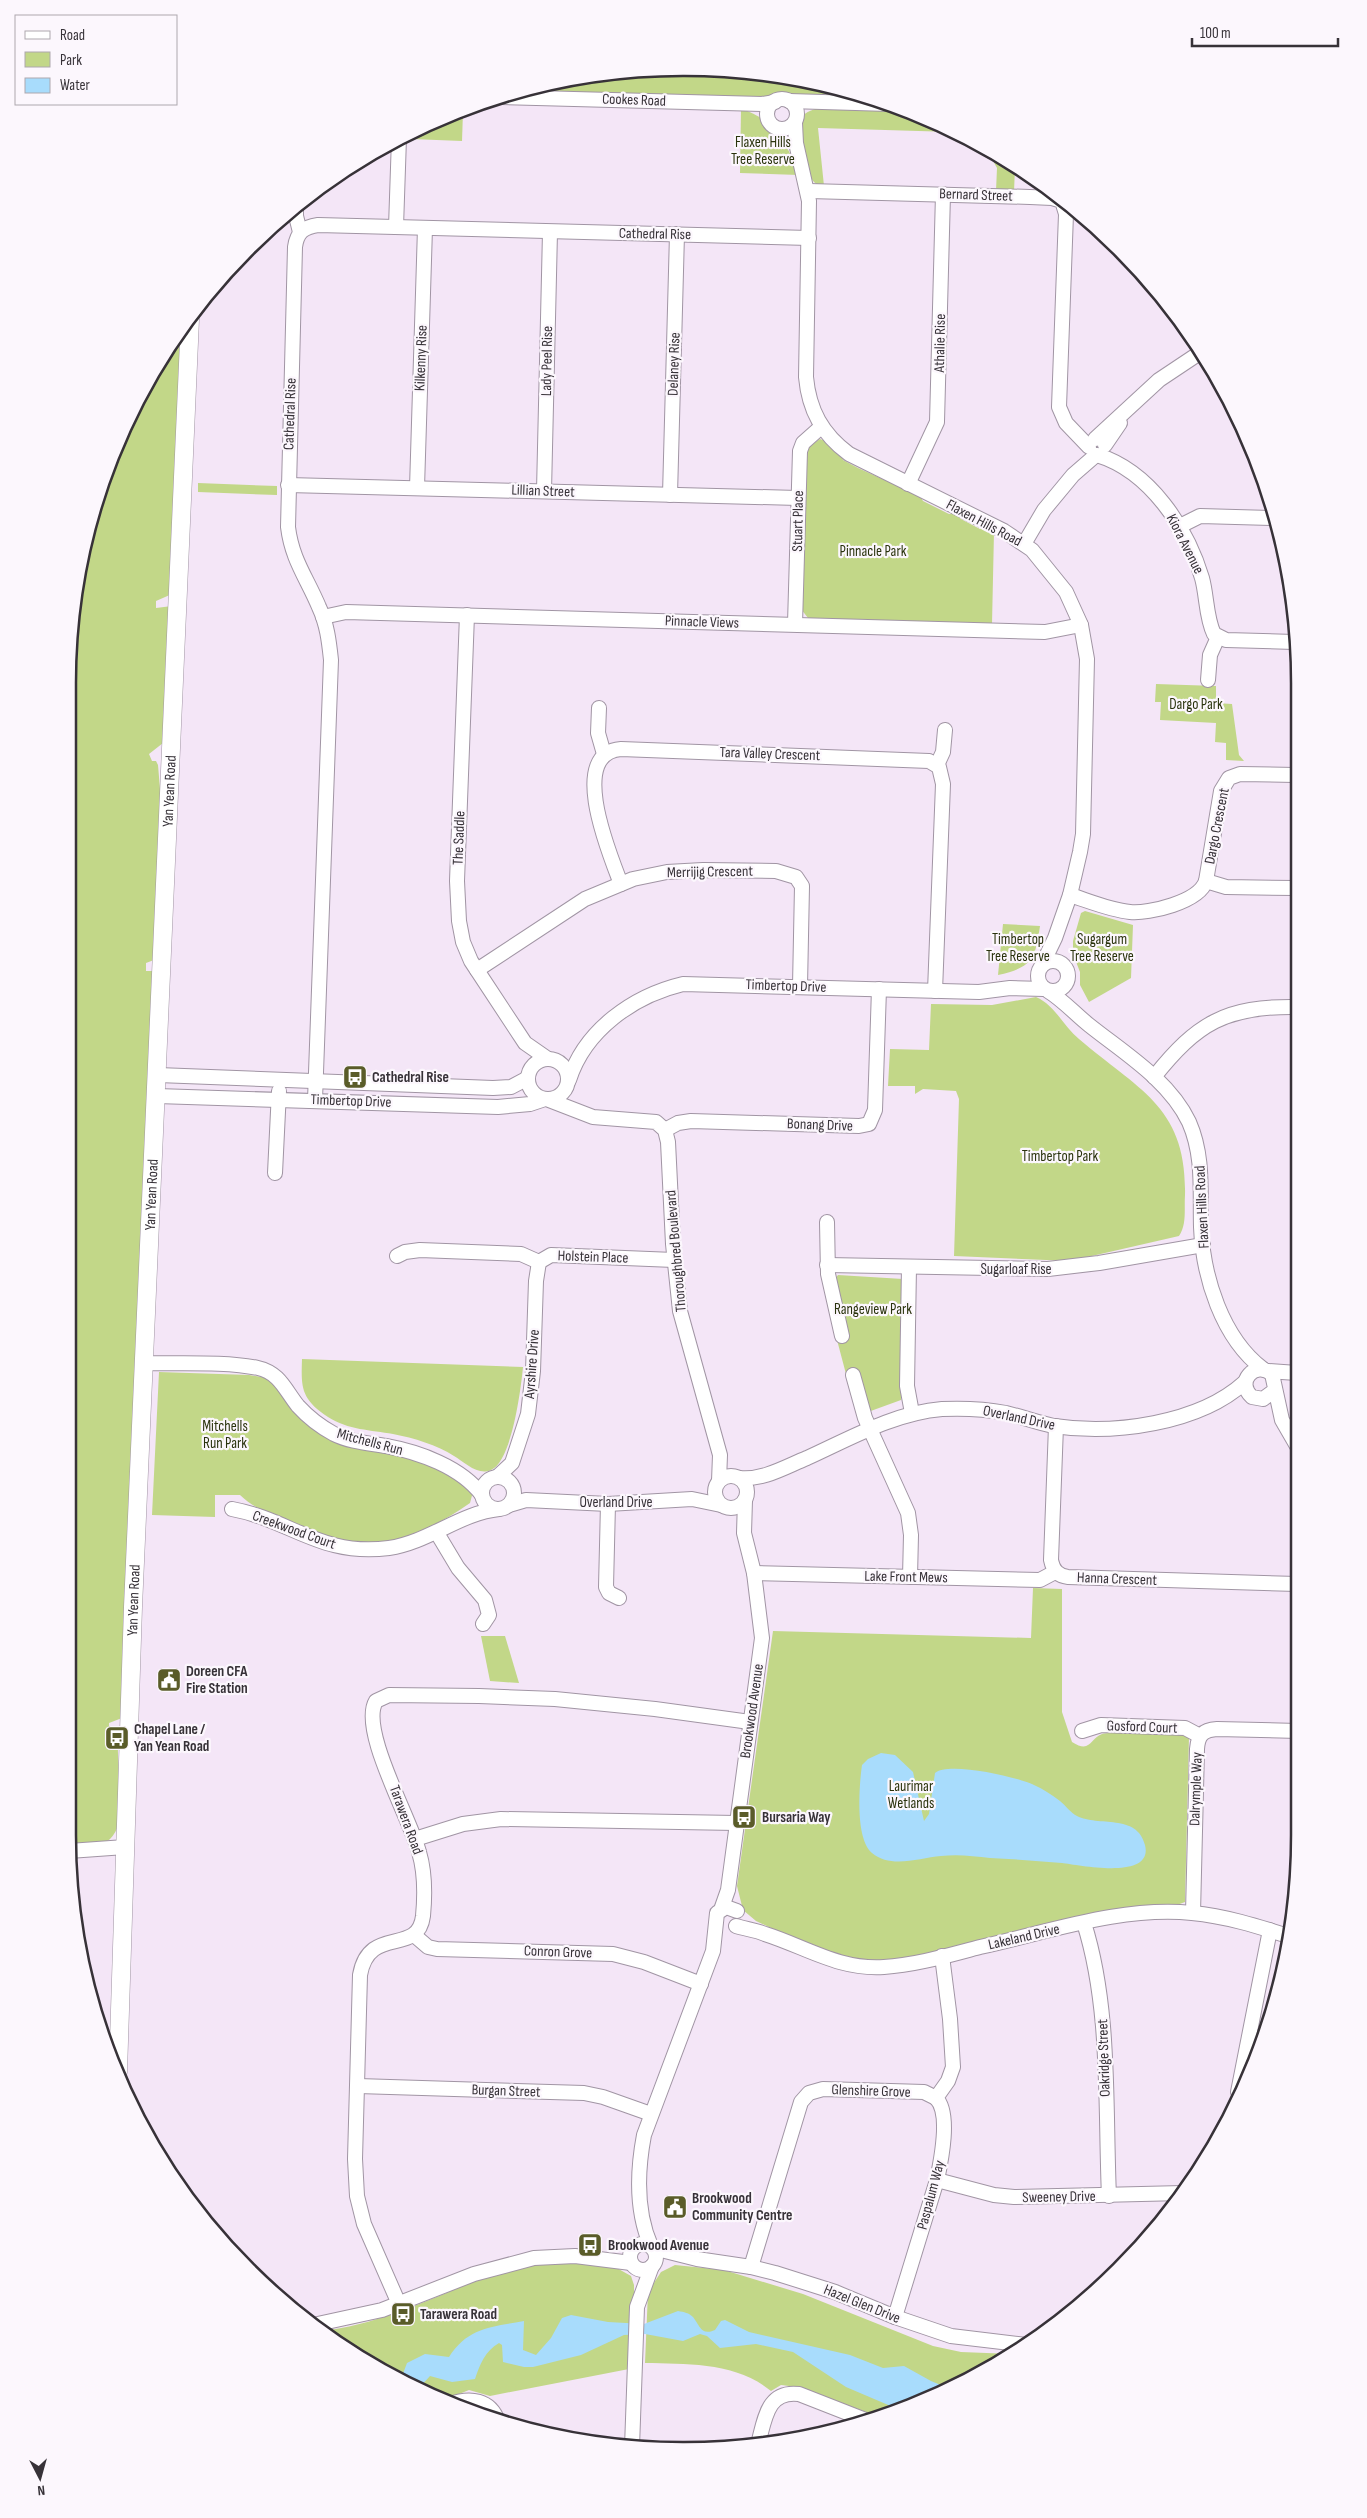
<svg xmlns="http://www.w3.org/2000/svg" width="1367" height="2518" font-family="'Sofia Sans Condensed',sans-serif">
<rect width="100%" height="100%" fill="#f4e6f7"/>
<!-- green -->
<g fill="#c2d788">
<path d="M643 69 764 73 880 100 784 95 768 101 515 92 524 89Z"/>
<path d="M821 108H899L952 132 818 128 824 186C820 186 817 185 814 182 806 173 797 134 799 122 801 113 813 109 821 108Z"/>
<path d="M741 109C773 118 789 146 799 175L740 173Z"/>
<path d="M463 112 462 141 411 139V131Z"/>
<path d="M992 150 1015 167 1014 192 996 191 997 168 992 159Z"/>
<path d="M184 329 172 594 156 601V608L172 606 163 743 149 754 152 761H156L158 765 161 801 154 960 146 963V971H153L122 1718 109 1723V1726L121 1727C123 1734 118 1742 118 1749 117 1773 129 1822 110 1839 101 1847 80 1845 69 1847V643L89 524 150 376Z"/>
<path d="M820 439 828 442 841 454 843 460 858 468 920 496 923 501 949 514 954 513 961 519 980 529 985 528 994 532 992 624 808 618 801 609 805 456 808 447Z"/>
<path d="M198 483 277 486V495L198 492Z"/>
<path d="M1156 684 1216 686V703L1232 704 1239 755 1244 761 1226 760V743L1215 742 1216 723 1160 720 1161 702H1155Z"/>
<path d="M1085 911 1133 925 1131 978 1089 1002 1080 985V972L1073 954V941L1081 913Z"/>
<path d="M1003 924 1040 926C1035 959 1033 967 998 975Z"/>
<path d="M1036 997C1055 1005 1063 1026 1079 1039 1138 1090 1187 1106 1185 1195 1184 1209 1187 1224 1179 1236L1070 1261 954 1256 959 1099 956 1091 923 1089 915 1094V1086H888L890 1049 929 1050 931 1004 992 1005Z"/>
<path d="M838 1275 903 1279 904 1283 901 1400 868 1412 857 1373 846 1374 837 1340 834 1280Z"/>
<path d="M302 1359 523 1367C521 1388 512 1461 491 1470 478 1476 464 1462 454 1456 437 1445 414 1438 393 1434 371 1430 348 1430 328 1417 301 1399 301 1388 302 1359Z"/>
<path d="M159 1372 249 1375 267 1378 277 1383 299 1415 430 1465 474 1488 470 1503C430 1531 384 1553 334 1539 321 1536 310 1530 298 1525 276 1516 258 1512 240 1495H215V1517L152 1515Z"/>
<path d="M1033 1588 1062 1589V1712L1072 1742C1091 1754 1090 1738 1102 1734 1116 1730 1165 1734 1182 1734L1189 1737 1185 1902 1177 1905 1148 1906 1089 1916 888 1962 858 1961 821 1951 756 1921 743 1910 737 1886 773 1631 1031 1638Z"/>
<path d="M481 1636H505L519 1683 490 1681Z"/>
<path d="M558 2260 615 2267 631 2276 634 2285V2298L629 2369 490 2396 469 2390 442 2401 342 2347 321 2331C376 2325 423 2302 473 2282 500 2271 529 2265 558 2260Z"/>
<path d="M675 2265 724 2270 803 2294 933 2346 961 2352 1012 2354 919 2403 880 2417 797 2387 781 2385 771 2391C736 2362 688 2364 645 2363L648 2292 661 2272Z"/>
</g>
<!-- water -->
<g fill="#a8dcfc">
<path d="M881 1753 895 1755 913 1772 924 1821 929 1814 935 1773C948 1761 1018 1777 1034 1785 1043 1789 1052 1795 1060 1801 1065 1805 1071 1813 1077 1816 1098 1827 1137 1813 1145 1845 1154 1881 1079 1865 1062 1863 1038 1861 1014 1859 990 1858 974 1856 957 1854 941 1856 919 1858 891 1869 872 1853 855 1839 859 1786 862 1765L868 1759Z"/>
<path d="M678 2311C684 2312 689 2313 693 2317 700 2326 701 2336 715 2330L721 2321 725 2320 749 2332 850 2355 883 2368 904 2366 931 2381 948 2388 919 2403 900 2410 846 2387 793 2352 756 2344 720 2348 707 2336 700 2334 683 2341 645 2334 624 2335 581 2355 533 2367H524L503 2362 502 2345 499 2343C485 2351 480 2364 475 2379L452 2382 430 2376 419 2388 401 2379 407 2363 425 2354 449 2357C468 2327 492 2327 524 2321L523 2350 536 2355 551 2338 562 2318 571 2315 608 2322 644 2324Z"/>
</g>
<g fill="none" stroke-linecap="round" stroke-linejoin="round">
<defs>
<g id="minor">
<path d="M502 97 762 104 775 102"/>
<circle cx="782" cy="114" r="15"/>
<path d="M789 101 889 104"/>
<path d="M795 123 796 143 809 201 806 377C809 410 822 434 849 454L1004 531 1032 550 1066 592 1081 625 1087 659 1083 834 1080 852 1070 895 1055 938 1042 965"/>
<path d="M809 191 1030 197 1052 198 1062 201 1066 214 1059 407 1066 423 1089 447"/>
<path d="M296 207V216L300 232"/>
<path d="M396 227 399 138"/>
<path d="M1095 439 1159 380 1201 352"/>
<path d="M1105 445 1120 423"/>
<path d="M1097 455C1150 471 1187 528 1202 578 1207 596 1206 618 1214 634L1226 640 1294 642"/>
<path d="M908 484 937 422 943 194"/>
<path d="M288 485 798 498"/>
<path d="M417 488 425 228"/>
<path d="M544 491 550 232"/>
<path d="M670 495 677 234"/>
<path d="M1178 527 1200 516 1271 518"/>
<path d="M1024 544 1044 510 1073 475 1096 455"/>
<path d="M467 615 457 881 459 921 463 942 471 961 525 1043 548 1059"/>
<path d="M323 617 346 612 1045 632 1081 625"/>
<path d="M795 624 800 451 803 443 821 427"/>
<path d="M1208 680 1210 655 1218 637"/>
<path d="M599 708 598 733 604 754"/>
<path d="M937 765 943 752 945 730"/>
<path d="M1206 881 1221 791 1229 778 1240 774 1295 775"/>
<path d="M621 884C610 855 567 753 621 749L929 761 939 767 943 784 935 991"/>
<path d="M1070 895C1089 901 1110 910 1130 912 1149 914 1199 902 1206 881L1226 887 1295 888"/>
<circle cx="1053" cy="976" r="15"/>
<path d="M477 970 585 899 633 879 667 872 703 870 776 871 796 877 802 886 800 986"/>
<path d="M1048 991C1063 1000 1075 1014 1089 1025 1124 1053 1169 1080 1189 1122 1204 1156 1200 1191 1201 1227 1203 1277 1222 1338 1263 1369"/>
<circle cx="548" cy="1079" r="20"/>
<path d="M158 1075 493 1088 511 1087 528 1078"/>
<path d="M1154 1077C1197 1023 1226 1006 1296 1007"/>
<path d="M569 1080C585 1030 633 996 683 984L979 992 1010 988 1044 989"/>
<path d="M157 1096 498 1107 530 1104 545 1099"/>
<path d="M315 1100 331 660C329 641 327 624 319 607 307 578 292 560 288 527L295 247C297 232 304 227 318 225L809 238"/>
<path d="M549 1100 593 1117 656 1122 665 1130 668 1142 673 1244 680 1311 720 1455 719 1481"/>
<path d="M665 1130 678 1123 691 1121 859 1126 869 1124 875 1110 879 989"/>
<path d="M275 1173 279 1091"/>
<path d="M827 1222 828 1274 842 1336"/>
<path d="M397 1256 405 1252 420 1250 521 1254 539 1262 551 1255 674 1260"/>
<path d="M827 1265 1048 1269 1099 1263 1203 1245"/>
<path d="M909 1267 907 1386 912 1413"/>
<path d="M143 1363C178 1364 225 1361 258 1368 280 1373 285 1390 298 1406 308 1417 321 1427 334 1434 350 1442 368 1443 386 1446 419 1452 461 1467 482 1495"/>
<path d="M1268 1371 1297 1373"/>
<path d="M853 1375 865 1418 908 1513 911 1535 910 1577"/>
<path d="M1274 1391 1263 1399 1252 1397C1235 1382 1255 1360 1272 1374L1282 1420 1297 1446"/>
<path d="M1056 1426 1051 1560C1053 1570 1058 1576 1068 1577L1297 1584"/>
<circle cx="731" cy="1492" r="16"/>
<path d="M497 1477 512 1463 528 1414 533 1371 536 1281 539 1262"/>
<circle cx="498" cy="1493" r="16"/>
<path d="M740 1478C764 1480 785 1467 807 1458 851 1438 894 1413 942 1409 964 1408 985 1409 1006 1413 1023 1417 1038 1423 1054 1426 1113 1435 1199 1424 1245 1382"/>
<path d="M608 1504 606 1587 609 1593 619 1598"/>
<path d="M509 1505 526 1500 608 1504 692 1499 721 1505"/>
<path d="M232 1509C291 1520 321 1557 389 1548 429 1542 460 1513 499 1509"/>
<path d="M437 1533 458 1568 485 1600 489 1615 483 1624"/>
<path d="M754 1573 1040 1580 1055 1572"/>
<path d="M1082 1731 1101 1725 1185 1728 1200 1736"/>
<path d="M415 1839 463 1824 501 1819 736 1823"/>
<path d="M69 1851 125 1847"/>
<path d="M722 1907 728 1890 762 1638 754 1573 744 1533 745 1500"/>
<path d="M1193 1913 1197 1749C1198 1735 1203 1730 1217 1729L1298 1731"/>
<path d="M1084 1923C1111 2008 1105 2107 1109 2196"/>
<path d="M736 1926C745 1929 756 1930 765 1934 806 1947 839 1970 884 1967 916 1965 949 1955 980 1947 1049 1932 1121 1906 1192 1913 1225 1916 1257 1926 1288 1936"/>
<path d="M414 1935 428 1947 437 1949 613 1954 644 1962 701 1984"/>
<path d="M358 2086 584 2093 603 2097 651 2114"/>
<path d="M1238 2092 1270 1930"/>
<path d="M937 2180 994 2195 1014 2197 1183 2193"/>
<circle cx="643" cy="2257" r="13"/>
<path d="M651 2246C636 2212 637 2172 644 2135L713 1951 717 1913 726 1907 737 1911"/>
<path d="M653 2248 697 2259 751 2267 775 2273 835 2292 895 2317 951 2336 1027 2345"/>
<path d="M751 2267 801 2102 809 2093 823 2089 924 2092 936 2098"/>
<path d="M399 2304 364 2224 357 2196 355 2159 360 1975C369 1924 418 1957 423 1916 425 1895 425 1872 419 1852 410 1818 359 1729 376 1701L389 1695 479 1696 555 1699 655 1709 750 1722"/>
<path d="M895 2317 937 2180C941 2161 951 2113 936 2098L948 2081 953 2067 950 2019 942 1956"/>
<path d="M313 2325 382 2310 474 2274 534 2258 575 2256 631 2263"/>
<path d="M450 2404C470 2397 490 2399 498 2421"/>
<path d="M758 2444C765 2419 767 2390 799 2394L868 2421"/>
<path d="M632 2447 637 2307 652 2266"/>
</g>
<g id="major">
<path id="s1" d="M118 2072 133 1607 190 319"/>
</g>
</defs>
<!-- minor casing -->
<use href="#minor" stroke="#a195a4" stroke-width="16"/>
<!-- major casing -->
<use href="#major" stroke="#a195a4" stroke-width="19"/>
<!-- minor -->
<use href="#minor" stroke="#fff" stroke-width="14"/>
<!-- major -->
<use href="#major" stroke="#fff" stroke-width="18"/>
</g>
<!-- icons -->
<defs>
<symbol id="bus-square" viewBox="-11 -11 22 22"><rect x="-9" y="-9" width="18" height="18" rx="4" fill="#5a5c29" stroke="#fcf7fd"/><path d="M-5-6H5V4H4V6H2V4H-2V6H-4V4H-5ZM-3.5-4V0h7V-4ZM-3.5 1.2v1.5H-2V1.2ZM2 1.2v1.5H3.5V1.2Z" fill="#fff"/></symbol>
<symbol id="civic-square" viewBox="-11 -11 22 22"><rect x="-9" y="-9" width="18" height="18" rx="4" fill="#5a5c29" stroke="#fcf7fd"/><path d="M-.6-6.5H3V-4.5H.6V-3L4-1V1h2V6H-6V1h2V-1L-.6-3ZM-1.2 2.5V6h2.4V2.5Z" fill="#fff"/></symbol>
</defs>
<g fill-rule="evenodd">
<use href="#bus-square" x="341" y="1063" width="28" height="28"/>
<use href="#civic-square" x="155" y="1666" width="28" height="28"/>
<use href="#bus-square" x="103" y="1724" width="28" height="28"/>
<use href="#bus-square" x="730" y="1803" width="28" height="28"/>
<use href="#civic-square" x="661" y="2193" width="28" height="28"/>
<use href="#bus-square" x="576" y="2231" width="28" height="28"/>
<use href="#bus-square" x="389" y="2300" width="28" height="28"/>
</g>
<g text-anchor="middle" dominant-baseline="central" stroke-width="4.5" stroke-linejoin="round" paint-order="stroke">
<!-- street labels -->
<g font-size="15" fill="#373238" stroke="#fcf7fd">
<text transform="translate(634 100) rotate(2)">Cookes Road</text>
<text transform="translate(976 195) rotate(2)">Bernard Street</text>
<text transform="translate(655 234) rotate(1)">Cathedral Rise</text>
<text transform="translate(940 343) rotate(-89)">Athalie Rise</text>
<text transform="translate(421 358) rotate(-88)">Kilkenny Rise</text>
<text transform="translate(547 361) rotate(-89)">Lady Peel Rise</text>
<text transform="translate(674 364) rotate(-88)">Delaney Rise</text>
<text transform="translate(290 414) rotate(-88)">Cathedral Rise</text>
<text transform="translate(543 491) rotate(2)">Lillian Street</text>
<text transform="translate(798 521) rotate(-89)">Stuart Place</text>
<text transform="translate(984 523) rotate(28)">Flaxen Hills Road</text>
<text transform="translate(1185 544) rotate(63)">Kiora Avenue</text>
<text transform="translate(702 622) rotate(2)">Pinnacle Views</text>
<text transform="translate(770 754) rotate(2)">Tara Valley Crescent</text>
<text stroke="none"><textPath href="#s1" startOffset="1282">Yan Yean Road</textPath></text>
<text transform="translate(1217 826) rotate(-79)">Dargo Crescent</text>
<text transform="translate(459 838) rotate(-88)">The Saddle</text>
<text transform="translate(710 872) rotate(-1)">Merrijig Crescent</text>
<text transform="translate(786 986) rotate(2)">Timbertop Drive</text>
<text transform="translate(351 1101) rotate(2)">Timbertop Drive</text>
<text transform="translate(820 1125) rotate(2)">Bonang Drive</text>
<text stroke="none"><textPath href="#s1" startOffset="878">Yan Yean Road</textPath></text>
<text transform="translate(1202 1207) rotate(-93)">Flaxen Hills Road</text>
<text transform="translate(676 1251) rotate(-95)">Thoroughbred Boulevard</text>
<text transform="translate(593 1257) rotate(2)">Holstein Place</text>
<text x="1016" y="1269">Sugarloaf Rise</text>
<text transform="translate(532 1364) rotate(-86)">Ayrshire Drive</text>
<text transform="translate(1019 1418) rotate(12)">Overland Drive</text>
<text transform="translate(370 1442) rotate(15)">Mitchells Run</text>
<text x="616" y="1502">Overland Drive</text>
<text transform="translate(294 1530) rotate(20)">Creekwood Court</text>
<text transform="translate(906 1577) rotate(1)">Lake Front Mews</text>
<text transform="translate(1117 1579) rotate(2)">Hanna Crescent</text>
<text stroke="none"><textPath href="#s1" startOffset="472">Yan Yean Road</textPath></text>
<text transform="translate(752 1711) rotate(-82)">Brookwood Avenue</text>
<text transform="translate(1142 1727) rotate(2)">Gosford Court</text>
<text transform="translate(1196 1789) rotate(-88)">Dalrymple Way</text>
<text transform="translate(406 1820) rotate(70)">Tarawera Road</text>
<text transform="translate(1024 1937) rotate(-13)">Lakeland Drive</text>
<text transform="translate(558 1952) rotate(2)">Conron Grove</text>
<text transform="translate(1104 2058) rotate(-92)">Oakridge Street</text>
<text transform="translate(506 2091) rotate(2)">Burgan Street</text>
<text transform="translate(871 2091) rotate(2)">Glenshire Grove</text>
<text transform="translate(931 2195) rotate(-75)">Paspalum Way</text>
<text transform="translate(1059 2197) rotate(-1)">Sweeney Drive</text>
<text transform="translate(862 2304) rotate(22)">Hazel Glen Drive</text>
</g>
<!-- park labels -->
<g font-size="15" fill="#2a330d" stroke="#fcf7fd">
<text x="763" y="142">Flaxen Hills<tspan x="763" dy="17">Tree Reserve</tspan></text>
<text x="873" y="551">Pinnacle Park</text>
<text x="1196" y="704">Dargo Park</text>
<text x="1018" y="939">Timbertop<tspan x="1018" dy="17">Tree Reserve</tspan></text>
<text x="1102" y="939">Sugargum<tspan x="1102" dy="17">Tree Reserve</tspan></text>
<text x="1060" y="1156">Timbertop Park</text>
<text x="873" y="1309">Rangeview Park</text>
<text x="225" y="1426">Mitchells<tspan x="225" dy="17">Run Park</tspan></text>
<text x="911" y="1786">Laurimar<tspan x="911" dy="17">Wetlands</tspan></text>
</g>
<!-- poi labels -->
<g font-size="15" font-weight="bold" fill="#373238" stroke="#fcf7fd" text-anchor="start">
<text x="372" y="1077">Cathedral Rise</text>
<text x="186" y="1671">Doreen CFA<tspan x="186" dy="17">Fire Station</tspan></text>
<text x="134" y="1729">Chapel Lane /<tspan x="134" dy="17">Yan Yean Road</tspan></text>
<text x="762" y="1817">Bursaria Way</text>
<text x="692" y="2198">Brookwood<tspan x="692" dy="17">Community Centre</tspan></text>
<text x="608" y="2245">Brookwood Avenue</text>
<text x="420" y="2314">Tarawera Road</text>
</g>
</g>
<!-- crop -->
<path d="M0 0H1367V2518H0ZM683 76H684A607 607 0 0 1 1291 683V1835A607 607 0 0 1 684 2442H683A607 607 0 0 1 76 1835V683A607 607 0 0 1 683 76Z" fill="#fcf7fd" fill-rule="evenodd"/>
<path fill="none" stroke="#373238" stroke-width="2.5" d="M683 76H684A607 607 0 0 1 1291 683V1835A607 607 0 0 1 684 2442H683A607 607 0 0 1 76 1835V683A607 607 0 0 1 683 76Z"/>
<!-- legend -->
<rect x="15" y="15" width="162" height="90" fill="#fcf7fd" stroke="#ada8ae"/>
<rect x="25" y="31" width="25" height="8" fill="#ffffff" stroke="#ada8ae"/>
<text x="60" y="40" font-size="15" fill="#373238">Road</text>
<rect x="25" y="52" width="25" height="15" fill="#c2d788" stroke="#ada8ae"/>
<text x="60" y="65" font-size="15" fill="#373238">Park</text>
<rect x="25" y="78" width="25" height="15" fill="#a8dcfc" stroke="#ada8ae"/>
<text x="60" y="90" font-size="15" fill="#373238">Water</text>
<!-- north arrow -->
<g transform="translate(40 2478) rotate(174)" stroke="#fcf7fd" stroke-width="4" paint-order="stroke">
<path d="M0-4L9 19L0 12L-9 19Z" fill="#373238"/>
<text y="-8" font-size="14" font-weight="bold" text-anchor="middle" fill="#373238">N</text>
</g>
<!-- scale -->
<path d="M1192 38v8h146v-8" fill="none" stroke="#373238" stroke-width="2.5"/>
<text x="1200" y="38" font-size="15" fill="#373238" stroke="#fcf7fd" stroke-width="4" paint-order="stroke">100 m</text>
</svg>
